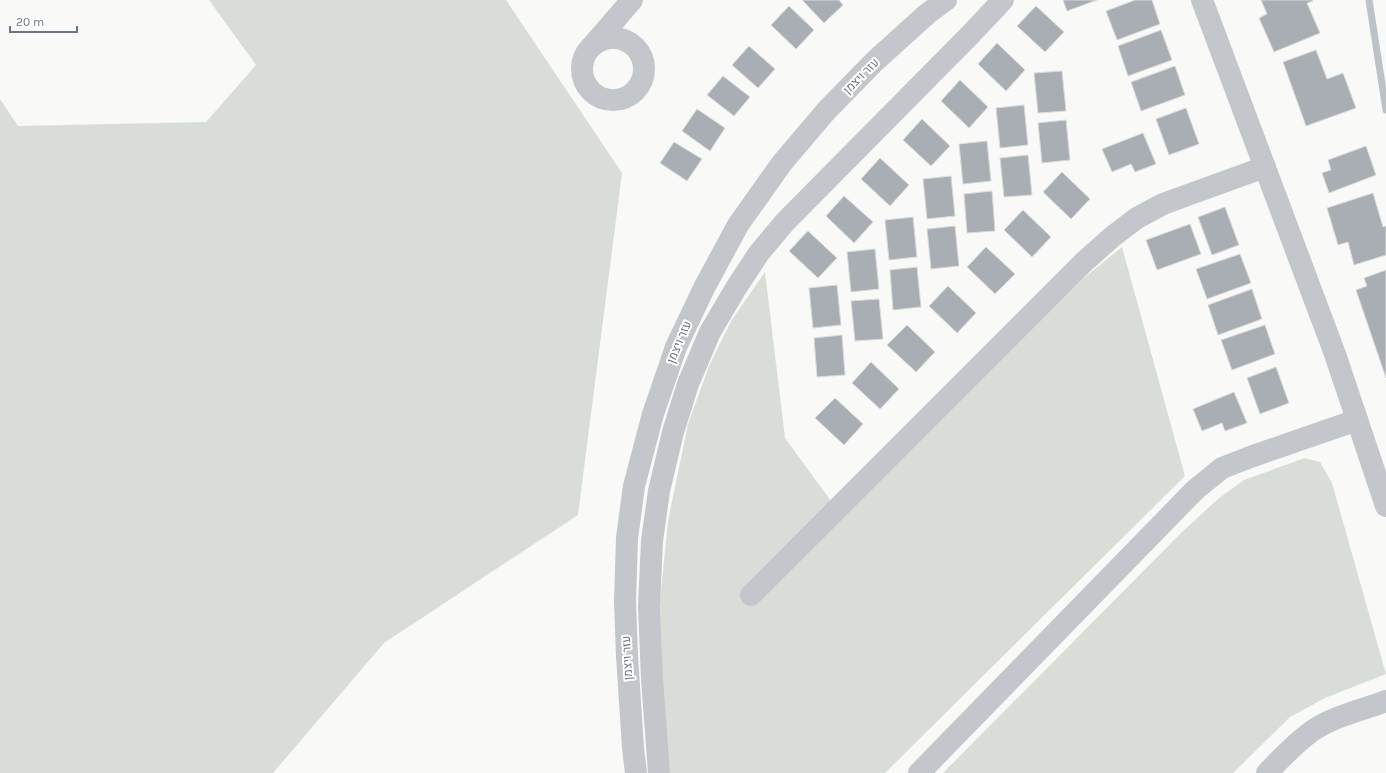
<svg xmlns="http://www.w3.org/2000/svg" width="1386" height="773" font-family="Karla,Heebo,sans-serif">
<rect width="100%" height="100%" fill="#f9f9f7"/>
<!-- green -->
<g fill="#d8ded7">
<path d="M209 0H506L622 173 578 515 384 643 273 773H0V99L18 126 206 122 256 65Z"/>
<path d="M1122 247 1185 476 885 773H669L663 690 660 601 668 521 688 424 709 366 731 321 765 272 785 438 842 516 1084 278Z"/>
<path d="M1305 458 1320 462 1332 483 1386 674 1325 698 1290 717 1233 773H943L1182 532 1218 499 1244 480Z"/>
</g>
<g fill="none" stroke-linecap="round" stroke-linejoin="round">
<!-- stream -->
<path stroke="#bbc3c8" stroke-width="7" d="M1369 0 1386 110"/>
</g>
<!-- building -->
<g fill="#a9aeb5" stroke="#dbdbd9">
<path d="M802 0H839L843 5 824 23Z"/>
<path d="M1063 0H1097L1067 11Z"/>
<path d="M1135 0H1152L1160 24 1117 40 1106 11Z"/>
<path d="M1261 0H1312L1313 1 1307 3 1320 33 1274 52 1259 18 1267 14Z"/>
<path d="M789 6 814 30 796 49 771 25Z"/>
<path d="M1036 6 1064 32 1045 52 1017 26Z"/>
<path d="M1161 30 1172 60 1128 76 1118 46Z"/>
<path d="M997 43 1025 70 1006 91 978 64Z"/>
<path d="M749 46 775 69 758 88 732 65Z"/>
<path d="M1316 50 1327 79 1343 73 1356 108 1306 126 1283 62Z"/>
<path d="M1175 66 1185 95 1141 111 1131 82Z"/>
<path d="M1062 71 1066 111 1038 113 1034 73Z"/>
<path d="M723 76 750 97 734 116 707 95Z"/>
<path d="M960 80 988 107 969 128 941 101Z"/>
<path d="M1024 105 1028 145 1000 148 996 108Z"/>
<path d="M1186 108 1199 144 1169 155 1156 119Z"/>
<path d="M697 109 725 128 710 151 682 131Z"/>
<path d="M922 119 950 146 931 166 903 140Z"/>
<path d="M1066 120 1070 160 1042 163 1038 123Z"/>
<path d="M1143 133 1156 164 1135 172 1131 164 1112 172 1102 149Z"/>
<path d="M987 141 991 181 963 184 959 144Z"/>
<path d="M674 142 702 159 687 181 660 163Z"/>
<path d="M1366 146 1376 175 1329 193 1322 173 1331 170 1328 160Z"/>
<path d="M1028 155 1032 195 1004 197 1000 158Z"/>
<path d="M880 158 909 185 890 206 861 179Z"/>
<path d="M1062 172 1090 199 1071 219 1043 192Z"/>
<path d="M951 176 955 216 927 219 923 179Z"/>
<path d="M992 191 995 231 967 233 964 194Z"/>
<path d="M1373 193 1383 227 1386 226V255L1354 265 1348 242 1338 245 1327 208Z"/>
<path d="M844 196 873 222 854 243 826 216Z"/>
<path d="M1225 207 1239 245 1212 255 1198 217Z"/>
<path d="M1023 210 1051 237 1032 257 1004 230Z"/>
<path d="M913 217 917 257 889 260 885 220Z"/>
<path d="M1190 224 1201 254 1157 270 1146 240Z"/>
<path d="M955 226 959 266 931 269 927 229Z"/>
<path d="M808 231 837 258 818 278 789 251Z"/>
<path d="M986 247 1015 274 995 294 967 267Z"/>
<path d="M875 249 879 289 851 292 847 252Z"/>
<path d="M1240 254 1251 283 1207 299 1196 269Z"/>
<path d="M917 267 921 307 893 310 890 270Z"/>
<path d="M1386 270V378L1356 290 1367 286 1364 278Z"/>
<path d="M837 285 841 325 813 328 809 288Z"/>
<path d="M948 286 976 313 957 333 929 306Z"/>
<path d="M1252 289 1262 319 1218 335 1208 305Z"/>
<path d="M879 299 883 339 855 341 851 301Z"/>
<path d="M907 325 935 352 916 372 887 345Z"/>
<path d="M1265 325 1275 354 1232 370 1221 340Z"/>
<path d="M842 335 845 375 817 377 814 338Z"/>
<path d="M871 362 899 389 880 409 852 383Z"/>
<path d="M1276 367 1289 403 1260 414 1247 378Z"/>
<path d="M1234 392 1247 423 1225 431 1222 423 1202 431 1193 409Z"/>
<path d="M835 398 863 424 844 445 815 418Z"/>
</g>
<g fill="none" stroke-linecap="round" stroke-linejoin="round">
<!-- minor -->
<g stroke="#c3c6ca" stroke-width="22">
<path d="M1202 0 1335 354 1386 506"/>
<circle cx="613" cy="69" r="31"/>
<path d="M594 44 632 0"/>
<path d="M751 595 1085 261 1112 237 1137 218 1163 204 1265 167"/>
<path d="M636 773 633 748 627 656 625 601 627 538 634 486 653 414 676 347 704 288 738 225 782 163 827 110 875 61 927 14 946 0"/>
<path d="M659 773 652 679 649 606 652 541 659 491 673 432 688 384 710 332 736 288 759 253 785 222 969 36 1003 0"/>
<path d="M919 773 1195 490 1222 468 1253 456 1357 420"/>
<path d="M1267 773C1281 758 1296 743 1312 731 1334 716 1362 710 1386 701"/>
</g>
</g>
<g text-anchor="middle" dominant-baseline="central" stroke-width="4" stroke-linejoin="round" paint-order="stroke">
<!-- street labels -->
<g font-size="12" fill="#6b7685" stroke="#fff">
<text transform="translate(861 76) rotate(-45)">עזר ויצמן</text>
<text transform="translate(679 342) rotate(-67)">עזר ויצמן</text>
<text transform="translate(627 658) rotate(-93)">עזר ויצמן</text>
</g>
</g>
<!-- scale -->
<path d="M10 26v6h67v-6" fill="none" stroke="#6b7685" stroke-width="2"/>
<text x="16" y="26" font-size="12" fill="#6b7685" stroke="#ffffff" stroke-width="3" paint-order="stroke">20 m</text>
</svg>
